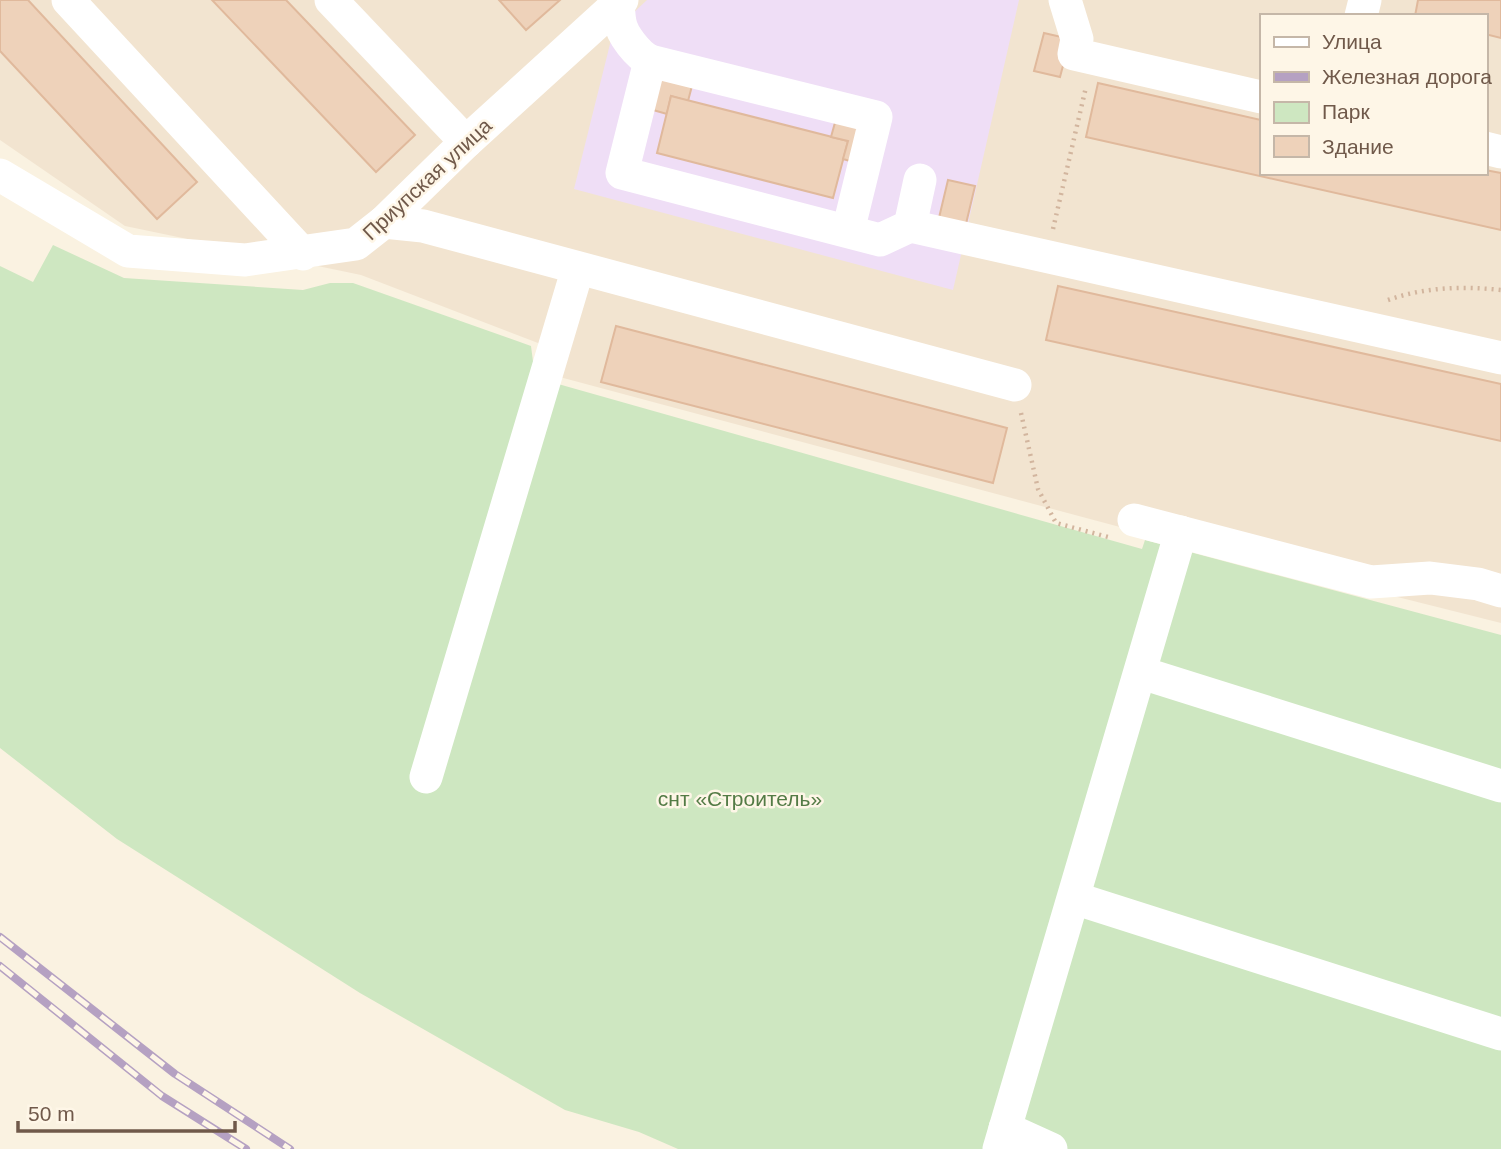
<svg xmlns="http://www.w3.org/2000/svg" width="1501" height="1149" font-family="Arial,sans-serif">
<rect width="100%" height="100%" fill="#faf2e1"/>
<!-- residential -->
<path fill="#f2e4d0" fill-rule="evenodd" d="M0 0H1501V623L1146 534 541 372 538 343 361 275 125 226 0 140ZM1261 16H1485V173H1261Z"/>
<!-- education -->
<path fill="#efdef6" d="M647 0H1019L953 290 574 189 613 32Z"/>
<!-- green -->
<path fill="#cee7c1" d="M53 245 124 278 303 290 330 283H353L531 346 535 377 544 380 1142 549 1145 540 1501 635V1149H678L639 1132 565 1110 360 993 117 839 0 748V266L33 282Z"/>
<!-- building -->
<g fill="#eed2ba" stroke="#e0b99c" stroke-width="2">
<path d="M0 0H28L197 182 157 219 0 51Z"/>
<path d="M212 0H286L415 135 376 172Z"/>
<path d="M499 0H560L526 30Z"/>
<path d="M1418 0H1501V38L1485 34V16H1415Z"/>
<path d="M1044 33 1070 39 1060 77 1034 71Z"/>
<path d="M662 75 693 82 688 101 671 96 667 114 653 110Z"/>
<path d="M1098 83 1261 120V173H1485V170L1501 173V230L1086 137Z"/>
<path d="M671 96 848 141 833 198 657 153Z"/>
<path d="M836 119 867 126 857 163 843 159 848 141 831 137Z"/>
<path d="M948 180 975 186 965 228 938 222Z"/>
<path d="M1058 286 1501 384V441L1046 340Z"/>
<path d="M616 326 1007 428 993 483 601 382Z"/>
</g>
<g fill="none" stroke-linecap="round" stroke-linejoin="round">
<!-- path -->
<g stroke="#d2b59e" stroke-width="4.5" stroke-dasharray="2 5" stroke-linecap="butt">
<path d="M1053 229 1086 87"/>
<path d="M1388 300C1425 287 1462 286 1501 290"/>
<path d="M1021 413 1038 489 1056 523 1108 537"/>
</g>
<!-- minor -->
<g stroke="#fff" stroke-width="33">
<path d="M68 0 303 254"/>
<path d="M331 0 466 142"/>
<path d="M615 0C620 7 618 13 620 22 622 35 638 55 650 61L622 173 880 240 910 226 920 180"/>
<path d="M1065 0 1077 39 1074 54 1261 97"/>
<path d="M1361 16 1365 0"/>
<path d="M650 61 876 117 848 231"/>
<path d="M1485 148 1501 152"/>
<path d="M0 175 128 251 245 260 356 244 384 222 466 142 622 0"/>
<path d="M384 222 423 226 1015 385"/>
<path d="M910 226 1501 358"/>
<path d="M1134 520 1371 582 1430 578 1478 584 1501 591"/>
<path d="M1142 673 1501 786"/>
<path d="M426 777 578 268"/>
<path d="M1074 898 1501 1034"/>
<path d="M1005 1128 1051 1149"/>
<path d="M999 1149 1181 532"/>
</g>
<defs>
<g id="rail">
<path d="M0 937 175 1074 290 1149"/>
<path d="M0 966 162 1096 246 1149"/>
</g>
</defs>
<!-- rail casing -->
<use href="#rail" stroke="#b5a1c2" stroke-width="8"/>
<!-- rail -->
<use href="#rail" stroke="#fef6e7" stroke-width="5" stroke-dasharray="16" stroke-linecap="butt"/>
</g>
<g text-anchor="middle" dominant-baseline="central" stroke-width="5" stroke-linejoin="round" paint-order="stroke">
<!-- street labels -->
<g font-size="21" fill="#70594a" stroke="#fef6e7">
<text transform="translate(427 179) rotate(-43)">Приупская улица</text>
</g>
<!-- park labels -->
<g font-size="21" fill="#537b45" stroke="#fef6e7">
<text x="740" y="798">снт «Строитель»</text>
</g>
</g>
<!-- legend -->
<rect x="1260" y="14" width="228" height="161" fill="#fef6e7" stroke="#c5b7a8" stroke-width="2"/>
<rect x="1274" y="37" width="35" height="10" fill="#ffffff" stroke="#c5b7a8" stroke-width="2"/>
<text x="1322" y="49" font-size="21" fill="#70594a">Улица</text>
<rect x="1274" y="72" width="35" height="10" fill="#b5a1c2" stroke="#c5b7a8" stroke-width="2"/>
<text x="1322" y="84" font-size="21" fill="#70594a">Железная дорога</text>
<rect x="1274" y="102" width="35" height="21" fill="#cee7c1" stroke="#c5b7a8" stroke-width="2"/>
<text x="1322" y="119" font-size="21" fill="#70594a">Парк</text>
<rect x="1274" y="136" width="35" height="21" fill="#eed2ba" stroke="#c5b7a8" stroke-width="2"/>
<text x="1322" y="154" font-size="21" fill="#70594a">Здание</text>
<!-- scale -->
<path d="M18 1121v10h217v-10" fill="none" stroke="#70594a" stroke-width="3.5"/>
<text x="28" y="1121" font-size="21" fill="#70594a" stroke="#fef6e7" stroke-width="5" paint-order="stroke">50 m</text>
</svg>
